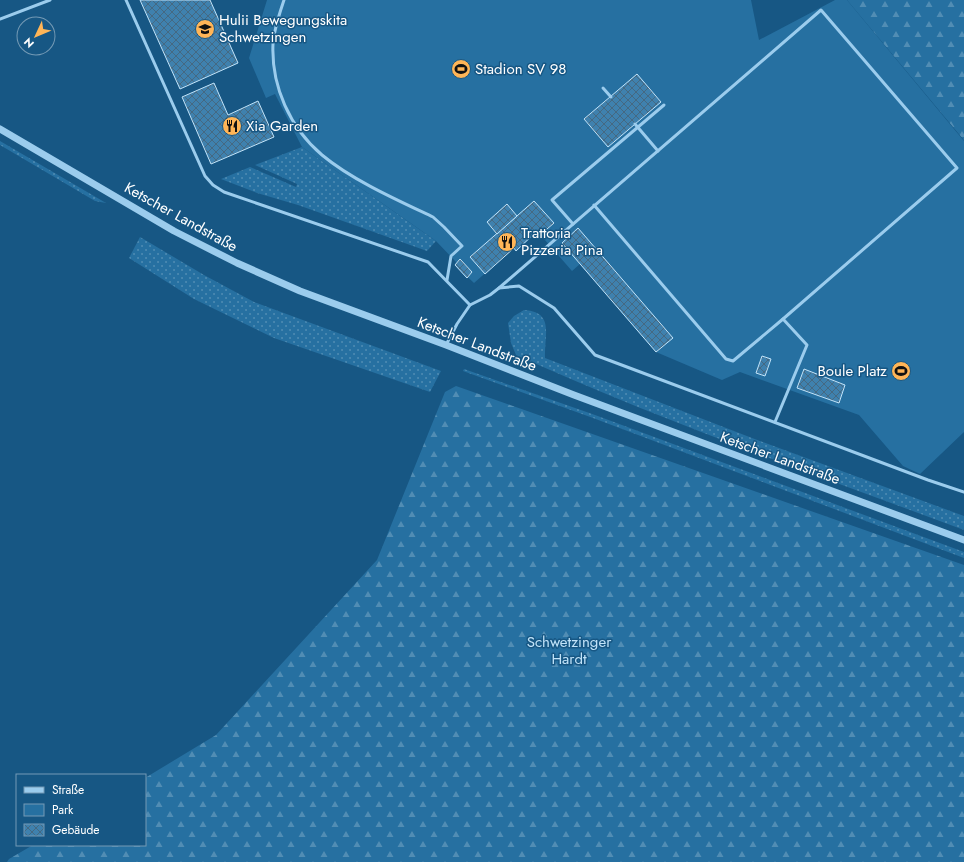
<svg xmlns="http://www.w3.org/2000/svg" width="964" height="862" font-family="Jost,sans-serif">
<defs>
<pattern id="green-dots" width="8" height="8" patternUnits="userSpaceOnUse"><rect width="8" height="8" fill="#2670a1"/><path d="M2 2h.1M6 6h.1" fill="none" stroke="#518db4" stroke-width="1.8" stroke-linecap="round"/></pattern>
<pattern id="forest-firs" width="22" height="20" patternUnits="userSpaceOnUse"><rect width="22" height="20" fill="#2670a1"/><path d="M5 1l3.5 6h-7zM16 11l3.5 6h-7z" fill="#518db4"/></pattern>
<pattern id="building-cross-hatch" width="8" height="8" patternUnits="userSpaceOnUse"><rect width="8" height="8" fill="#3f81ae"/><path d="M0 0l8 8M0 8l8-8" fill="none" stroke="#456982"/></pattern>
</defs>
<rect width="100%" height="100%" fill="#175784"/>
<!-- green -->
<g fill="url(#green-dots)">
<path d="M0 141 106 203 95 201 0 145Z"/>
<path d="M302 147 436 241 427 251 298 205 257 193 221 179 250 167 296 187 297 184 255 165Z"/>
<path d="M140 237 204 275 254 302 441 371 430 392 274 338 194 299 129 258Z"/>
<path d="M524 310C555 312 544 335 545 358L752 438 964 516V530C814 474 662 421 516 355L511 343 508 323 514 316Z"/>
<path d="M464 369 595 415 964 552V558L593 418 463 371Z"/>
</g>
<!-- forest -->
<g fill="url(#forest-firs)">
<path d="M847 0H964V141L963 139Z"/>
<path d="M456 386 964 565V862H7L9 859 33 845H145V778L216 735 377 560 445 392Z"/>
</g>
<!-- pitch -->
<path fill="#2670a1" d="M267 0H751L759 40 835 0H847L964 141V432L920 474 903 466 859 415 740 372 722 380 656 352 580 264 572 271 538 232 516 251 513 249 474 283 455 265 456 262 436 241 302 147 275 94 266 98 249 58Z"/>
<!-- building -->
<g fill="url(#building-cross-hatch)" stroke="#c1e3f9">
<path d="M140 0H210L238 63 180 89Z"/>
<path d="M637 74 661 102 608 147 584 119Z"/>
<path d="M214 83 228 115 258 101 274 137 211 164 182 97Z"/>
<path d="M534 201 554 223 540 235 537 231 516 251 514 248 485 274 470 257Z"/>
<path d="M507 204 517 216 497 234 487 222Z"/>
<path d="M578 228 673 338 656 352 562 243Z"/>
<path d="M460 259 472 272 467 278 455 265Z"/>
<path d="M762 356 771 359 765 376 756 373Z"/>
<path d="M804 369 845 385 839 403 797 388Z"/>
</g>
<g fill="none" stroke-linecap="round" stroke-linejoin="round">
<!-- service -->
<g stroke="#9bcced" stroke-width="3">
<path d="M126 0 205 176 213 185 224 192 428 262 470 305"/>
<path d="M284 0C279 15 274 29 273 44 271 86 290 128 322 155 352 180 397 200 433 217L444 227 462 246 451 256 447 280"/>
<path d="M0 19 50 0"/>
<path d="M603 88 611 97"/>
<path d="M635 124 658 151"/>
<path d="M594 205 726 359 733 361 783 319 807 345 775 422"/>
<path d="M573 224 552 200 664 105"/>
<path d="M499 288 821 10 957 168 783 319"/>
<path d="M446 345 457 324 470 305 490 295 499 288 519 286 554 308 595 355 928 480 964 492"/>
</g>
<!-- tertiary -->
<path stroke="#9bcced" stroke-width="7" d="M0 129 174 231 237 263 300 291 446 345 574 395 964 540"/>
</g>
<!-- icons -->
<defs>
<symbol id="school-disc" viewBox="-11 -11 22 22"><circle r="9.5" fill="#ffb557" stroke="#175784"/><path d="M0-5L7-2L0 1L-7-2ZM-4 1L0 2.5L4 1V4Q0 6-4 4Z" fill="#111"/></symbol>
<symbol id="stadium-disc" viewBox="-11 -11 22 22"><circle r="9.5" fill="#ffb557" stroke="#175784"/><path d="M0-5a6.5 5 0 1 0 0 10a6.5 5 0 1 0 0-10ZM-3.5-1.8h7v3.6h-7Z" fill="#111"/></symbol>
<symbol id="restaurant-disc" viewBox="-11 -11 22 22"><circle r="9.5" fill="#ffb557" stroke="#175784"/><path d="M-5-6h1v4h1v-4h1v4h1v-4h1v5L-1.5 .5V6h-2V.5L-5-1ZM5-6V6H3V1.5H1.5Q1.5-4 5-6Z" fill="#111"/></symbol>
</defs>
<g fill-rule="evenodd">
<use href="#school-disc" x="194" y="18" width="22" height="22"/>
<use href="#stadium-disc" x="450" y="58" width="22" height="22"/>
<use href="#restaurant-disc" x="221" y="115" width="22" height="22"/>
<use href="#restaurant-disc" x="496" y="231" width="22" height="22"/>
<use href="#stadium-disc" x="890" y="360" width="22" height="22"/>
</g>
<g text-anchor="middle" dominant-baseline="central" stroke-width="3" stroke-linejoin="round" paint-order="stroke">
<!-- poi labels -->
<g font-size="15" fill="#fff" stroke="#175784" text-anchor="start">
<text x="219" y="20">Hulii Bewegungskita<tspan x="219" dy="17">Schwetzingen</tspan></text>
<text x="475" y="69">Stadion SV 98</text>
<text x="246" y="126">Xia Garden</text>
<text x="521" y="233">Trattoria<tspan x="521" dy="17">Pizzeria Pina</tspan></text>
<text x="887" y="371" text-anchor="end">Boule Platz</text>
</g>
<!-- street labels -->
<g font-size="15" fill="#fff" stroke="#175784">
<text transform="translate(181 217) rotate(29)">Ketscher Landstraße</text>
<text transform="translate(477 344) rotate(21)">Ketscher Landstraße</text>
<text transform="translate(780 458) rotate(20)">Ketscher Landstraße</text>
</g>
<!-- park labels -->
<g font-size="15" fill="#c1e3f9" stroke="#175784">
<text x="569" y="642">Schwetzinger<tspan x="569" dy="17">Hardt</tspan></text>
</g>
</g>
<!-- legend -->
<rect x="16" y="774" width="130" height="72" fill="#175784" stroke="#749ab5"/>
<rect x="24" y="787" width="20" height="6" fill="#9bcced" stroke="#749ab5"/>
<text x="52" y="794" font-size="12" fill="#ffffff">Straße</text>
<rect x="24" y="804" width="20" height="12" fill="#2670a1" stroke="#749ab5"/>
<text x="52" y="814" font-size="12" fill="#ffffff">Park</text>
<rect x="24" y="824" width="20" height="12" fill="url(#building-cross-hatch)" stroke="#749ab5"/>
<text x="52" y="834" font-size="12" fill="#ffffff">Gebäude</text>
<!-- north arrow -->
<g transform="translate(36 36) rotate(226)"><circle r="19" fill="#175784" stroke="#749ab5"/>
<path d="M0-3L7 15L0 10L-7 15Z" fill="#ffb557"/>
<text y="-6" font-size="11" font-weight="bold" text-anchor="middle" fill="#ffffff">N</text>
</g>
</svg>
